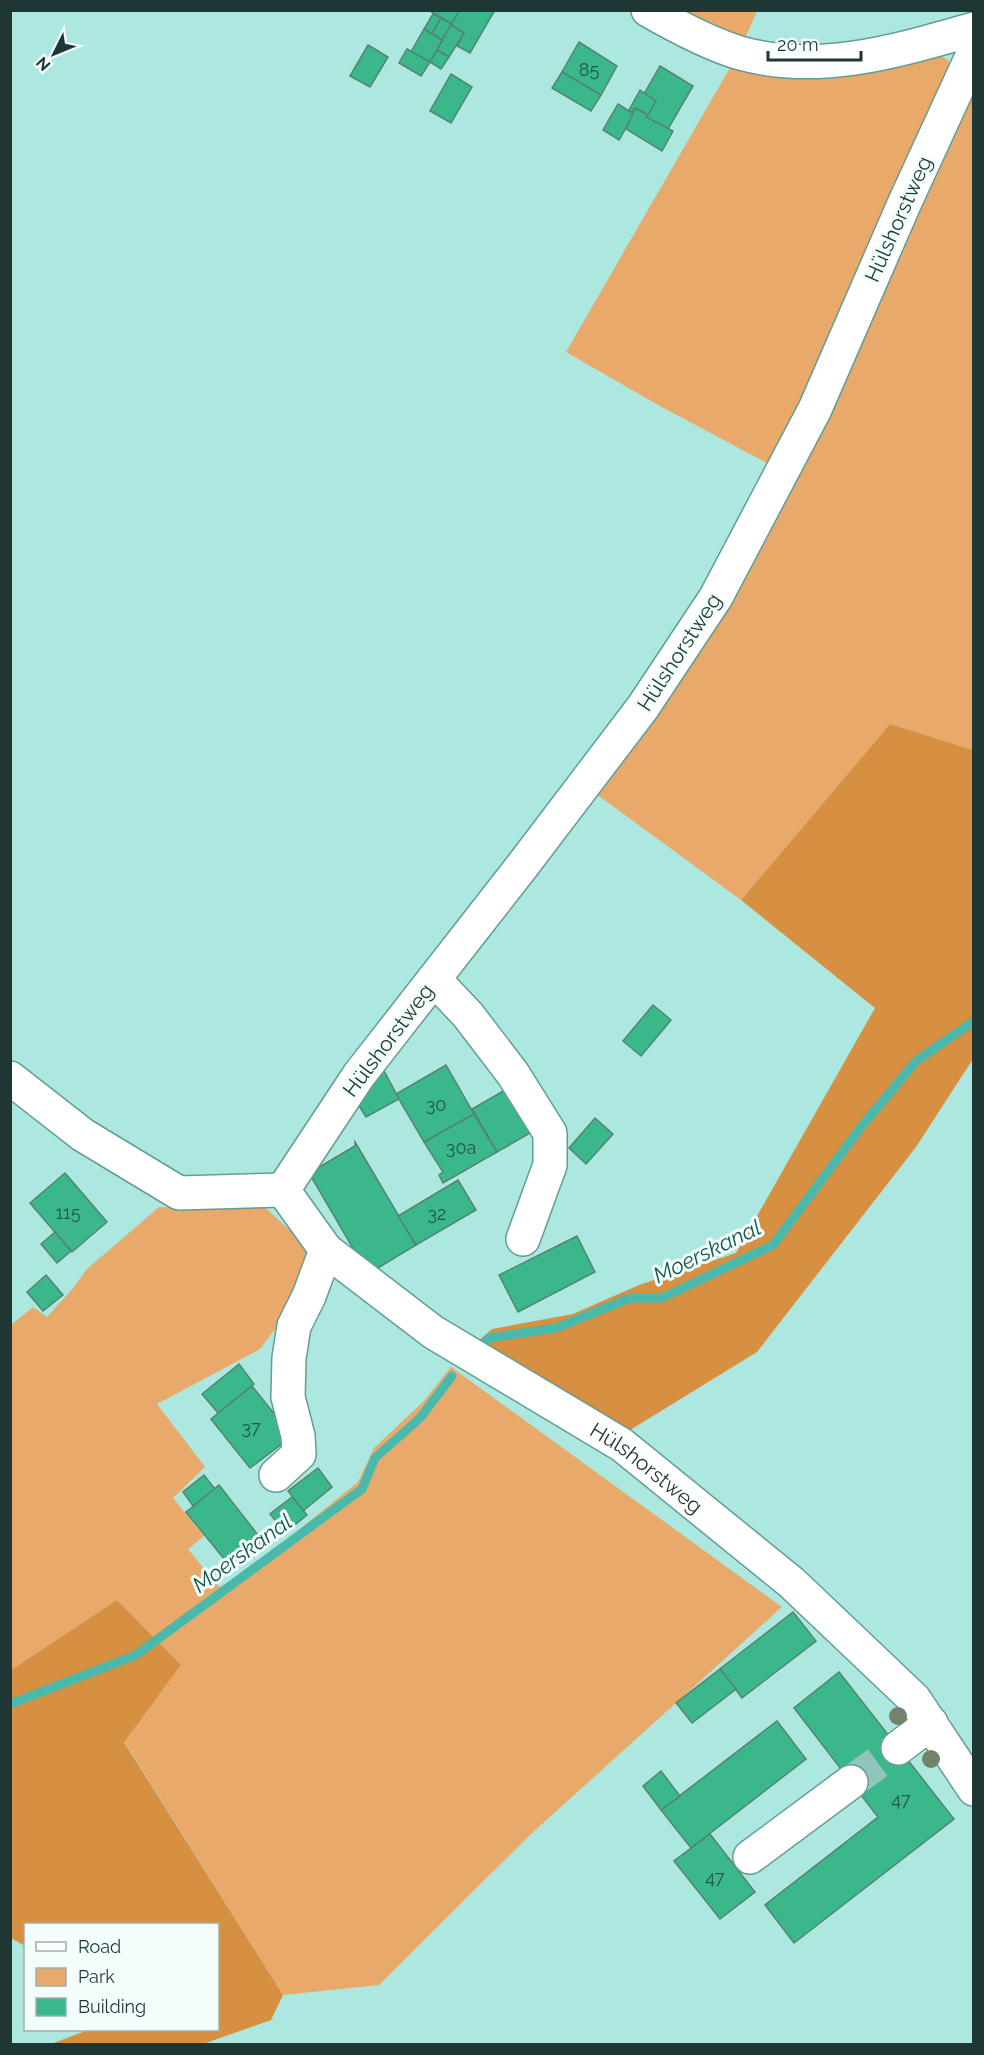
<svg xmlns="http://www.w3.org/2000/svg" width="984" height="2055" font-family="Raleway,sans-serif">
<rect width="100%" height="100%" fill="#ace8e0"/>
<!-- green -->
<g fill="#e8a96a">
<path d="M648 11H757L739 52 937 56H942L950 62 946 63H950L908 194 973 52V750L890 724 741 900 580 782 782 471 660 406 566 352 731 66Z"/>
<path d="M258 1201 325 1263 260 1349 157 1404 205 1467 173 1498 204 1536 188 1549 219 1587 239 1578 358 1482 374 1448 423 1402 451 1367 782 1607 531 1834 379 1985 283 1995 124 1741 181 1665 117 1600 11 1670V1325L33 1307 47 1317 74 1287 87 1269 159 1207 184 1208Z"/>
</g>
<!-- forest -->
<g fill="#d78f41">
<path d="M890 724 973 750V1059L916 1147 757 1352 622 1435 470 1348 492 1329 573 1314 639 1285 736 1253 875 1008 741 900Z"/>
<path d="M117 1600 181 1665 124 1742 283 1995 271 2020 203 2044H51L88 2030H218V1924H26L25 1946 11 1938V1670Z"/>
</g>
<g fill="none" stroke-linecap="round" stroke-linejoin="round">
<!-- stream -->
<g stroke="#4ab9ac" stroke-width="9">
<path d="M477 1350 489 1338 556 1328 630 1298H662L773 1245 861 1127 916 1061 974 1021"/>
<path d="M10 1704 136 1655 362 1489 375 1458 420 1418 452 1376"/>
</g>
</g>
<!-- building -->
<g fill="#3bb88b" stroke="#54846f" stroke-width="1.5">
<path d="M428 10H460L452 24Z"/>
<path d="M460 10H495L470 53 457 46 464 33 451 25Z"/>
<path d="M433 14 441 18 432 34 424 29Z"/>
<path d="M441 18 452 24 442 40 432 34Z"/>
<path d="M451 25 464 33 449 57 437 50Z"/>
<path d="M424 29 442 40 430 62 411 52Z"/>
<path d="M579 42 617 66 601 95 562 72Z"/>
<path d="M368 45 388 57 370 87 350 76Z"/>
<path d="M407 49 430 62 421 76 399 63Z"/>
<path d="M437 50 449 57 441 69 430 62Z"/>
<path d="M660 66 693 86 668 129 646 117 656 101 644 94Z"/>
<path d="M562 72 601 95 591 111 552 88Z"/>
<path d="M451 74 472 87 451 123 430 111Z"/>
<path d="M640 90 656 101 648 115 635 108 632 113 629 110Z"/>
<path d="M618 104 634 114 619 140 603 130Z"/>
<path d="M635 108 648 115 646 117 673 131 662 151 626 129Z"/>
<path d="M653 1005 671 1020 641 1056 623 1041Z"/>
<path d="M446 1065 474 1114 424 1142 396 1094Z"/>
<path d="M382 1067 399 1099 366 1117 356 1101Z"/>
<path d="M505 1090 530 1133 497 1152 472 1109Z"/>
<path d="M474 1114 497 1152 443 1183 439 1175 443 1172 424 1142Z"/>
<path d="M595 1118 613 1134 586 1164 569 1148Z"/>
<path d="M355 1142 416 1245 368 1274 309 1173 355 1146Z"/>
<path d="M65 1173 107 1222 72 1252 30 1203Z"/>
<path d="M458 1180 476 1210 416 1245 398 1216Z"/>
<path d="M55 1232 71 1251 57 1263 41 1244Z"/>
<path d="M577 1236 595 1272 518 1312 499 1275Z"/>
<path d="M46 1275 63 1295 43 1311 27 1292Z"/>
<path d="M239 1364 254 1384 218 1413 202 1394Z"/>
<path d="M252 1386 292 1436 250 1468 211 1419Z"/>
<path d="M318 1468 332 1487 303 1511 288 1491Z"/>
<path d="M204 1475 215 1489 193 1506 183 1492Z"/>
<path d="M219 1485 265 1544 233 1570 186 1512Z"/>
<path d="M292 1497 307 1515 285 1533 270 1514Z"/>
<path d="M793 1612 816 1641 742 1698 720 1669Z"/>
<path d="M720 1669 736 1689 692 1723 676 1703Z"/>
<path d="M839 1672 954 1819 794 1943 765 1905 878 1817 794 1708Z"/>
<path d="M777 1721 806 1759 691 1848 661 1810Z"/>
<path d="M661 1771 680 1796 661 1810 643 1786Z"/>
<path d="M710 1834 755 1892 720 1919 674 1861Z"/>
</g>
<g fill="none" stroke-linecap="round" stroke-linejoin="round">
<!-- minor-tunnel -->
<path stroke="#90c5be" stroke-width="33" stroke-dasharray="33 16" stroke-linecap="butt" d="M851 1782 898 1748"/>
<defs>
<g id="minor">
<path d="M648 10C676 26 709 44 740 53 819 75 897 51 974 29"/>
<path id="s1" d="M974 52 905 202 815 409 716 597 643 707 523 865 359 1075 283 1190 326 1250 433 1332 622 1445 792 1583 914 1699 974 1789"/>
<path d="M434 979 468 1015 513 1074 550 1133V1165L523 1239"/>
<path d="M10 1078 83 1135 179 1193 283 1190"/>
<path d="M276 1475 299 1454 298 1436 288 1397 289 1358 294 1326 309 1296 326 1250"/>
<path d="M898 1748 931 1723"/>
<path d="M750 1857 851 1782"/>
</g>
</defs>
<!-- minor casing -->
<use href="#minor" stroke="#639d96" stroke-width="36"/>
<!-- minor -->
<use href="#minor" stroke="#fff" stroke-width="33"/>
</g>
<!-- trees -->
<g fill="#76816a">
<circle cx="898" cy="1716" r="9"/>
<circle cx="931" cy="1759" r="9"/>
</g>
<g text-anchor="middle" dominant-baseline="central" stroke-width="6" stroke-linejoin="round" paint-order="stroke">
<!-- number labels -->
<g font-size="18" fill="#25574a">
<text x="589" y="69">85</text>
<text x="436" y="1104">30</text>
<text x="461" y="1147">30a</text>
<text x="68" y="1212">115</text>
<text x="437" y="1213">32</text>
<text x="251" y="1427">37</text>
<text x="901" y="1799">47</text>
<text x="715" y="1877">47</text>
</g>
<!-- street labels -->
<g font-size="21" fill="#1e3734" stroke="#f3fefc">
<text transform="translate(898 219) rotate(-66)">Hülshorstweg</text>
<text transform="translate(679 652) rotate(-57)">Hülshorstweg</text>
<text transform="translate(388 1040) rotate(-53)">Hülshorstweg</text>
<text stroke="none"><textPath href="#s1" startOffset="1800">Hülshorstweg</textPath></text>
</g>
<!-- water labels -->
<g font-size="22" font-style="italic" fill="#15554e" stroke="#f3fefc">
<text transform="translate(707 1251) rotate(-26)">Moerskanal</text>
<text transform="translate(242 1553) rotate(-36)">Moerskanal</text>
</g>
</g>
<!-- border -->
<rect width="984" height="2055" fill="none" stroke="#1e3734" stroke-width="24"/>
<!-- legend -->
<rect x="24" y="1923" width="195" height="108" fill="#f3fefc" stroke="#9eaeac" stroke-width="1.5"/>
<rect x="36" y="1942" width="30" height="9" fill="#ffffff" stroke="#9eaeac" stroke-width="1.5"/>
<text x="78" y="1953" font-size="18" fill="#1e3734">Road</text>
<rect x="36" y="1968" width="30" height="18" fill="#e8a96a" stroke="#9eaeac" stroke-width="1.5"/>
<text x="78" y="1983" font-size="18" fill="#1e3734">Park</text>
<rect x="36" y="1998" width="30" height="18" fill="#3bb88b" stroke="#9eaeac" stroke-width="1.5"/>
<text x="78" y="2013" font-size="18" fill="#1e3734">Building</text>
<!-- north arrow -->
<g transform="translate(54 54) rotate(227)" stroke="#f3fefc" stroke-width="4.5" paint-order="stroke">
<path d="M0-4.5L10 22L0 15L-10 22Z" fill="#1e3734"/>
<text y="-9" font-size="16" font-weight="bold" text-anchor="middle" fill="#1e3734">N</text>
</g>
<!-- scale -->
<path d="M768 51v9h93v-9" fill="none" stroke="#1e3734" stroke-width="3"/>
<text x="777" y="51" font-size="18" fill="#1e3734" stroke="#f3fefc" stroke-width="4.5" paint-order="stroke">20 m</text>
</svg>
